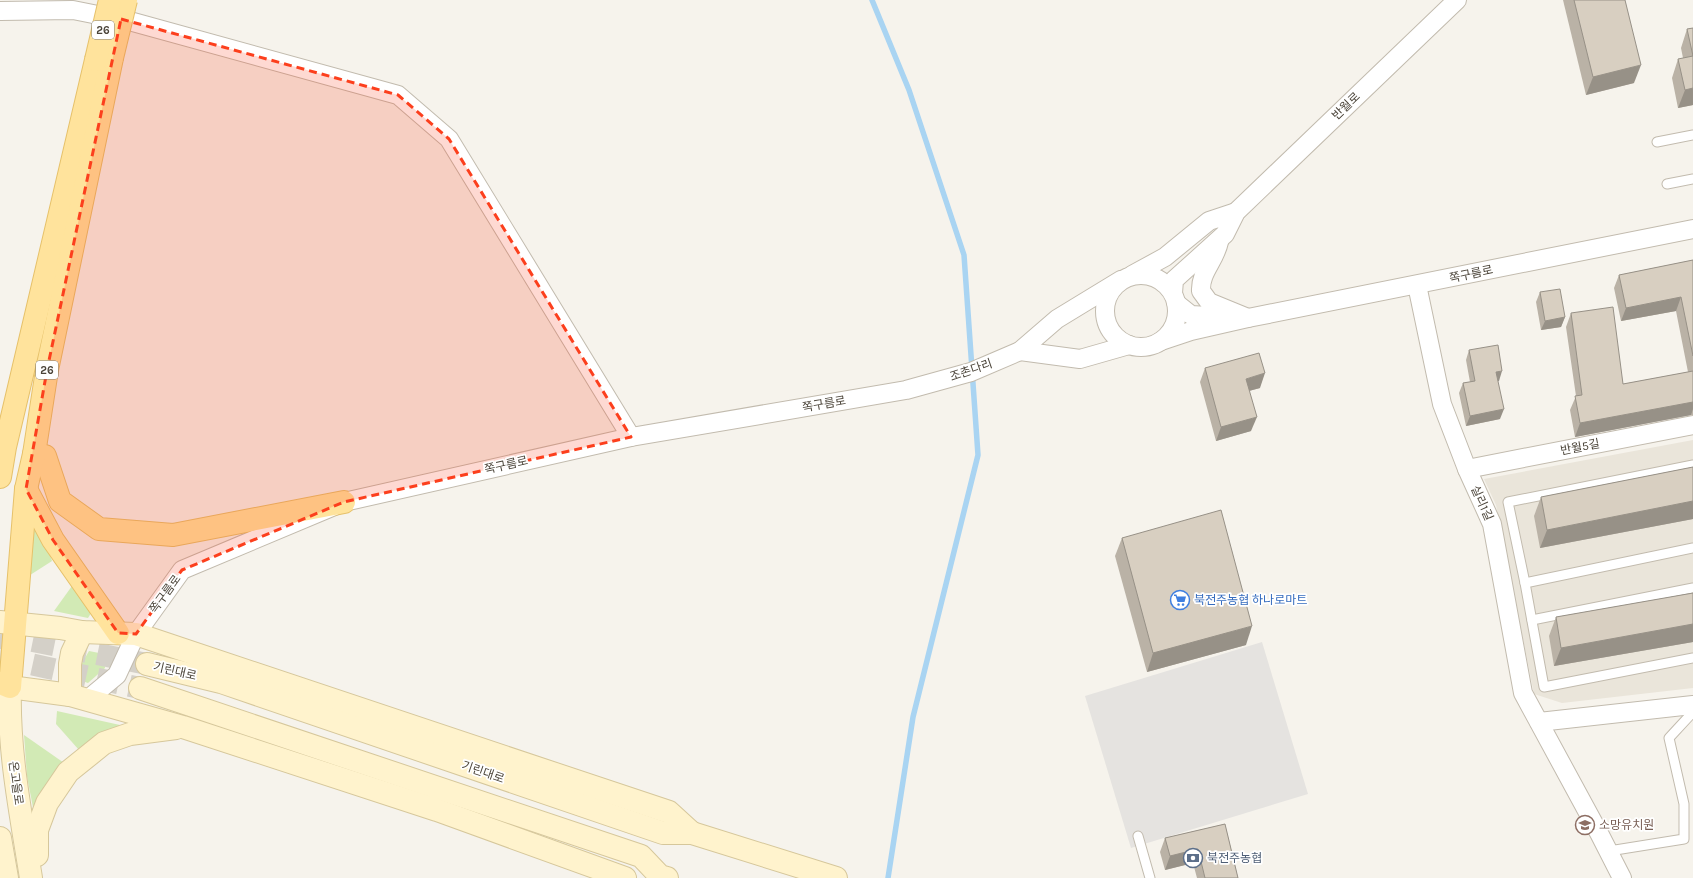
<svg xmlns="http://www.w3.org/2000/svg" width="1693" height="878" font-family="Karla,'Noto Sans KR',sans-serif">
<rect width="100%" height="100%" fill="#f6f3ec"/>
<!-- residential -->
<path fill="#eae5da" d="M1693 440V688L1562 703 1534 694 1496 505 1484 479Z"/>
<!-- green -->
<g fill="#d2eab5">
<path d="M40 524 52 561 27 577 32 525Z"/>
<path d="M72 586 93 610 88 618 54 611Z"/>
<path d="M89 651 104 654 105 668 88 683 82 681V663Z"/>
<path d="M57 711 120 725 112 734 79 750 56 724Z"/>
<path d="M24 735 67 765 34 813 27 776Z"/>
</g>
<!-- parking -->
<path fill="#e5e3e0" d="M1262 642 1308 794 1131 848 1085 696Z"/>
<g fill="none" stroke-linecap="round" stroke-linejoin="round">
<!-- stream -->
<path stroke="#a9d4f2" stroke-width="5.5" d="M872 0 909 90 964 255 978 455 913 717 888 878"/>
<!-- secondary-tunnel -->
<g stroke="#d4d0c8" stroke-width="22" stroke-dasharray="22 11" stroke-linecap="butt">
<path d="M0 638 23 639 147 664"/>
<path d="M0 660 16 661 140 688"/>
</g>
<defs>
<g id="lane">
<path d="M1657 142 1693 135"/>
<path d="M1667 184 1693 179"/>
<path d="M1693 465 1508 502 1525 583 1544 687 1693 658"/>
<path d="M1525 583 1693 548"/>
<path d="M1532 620 1693 588"/>
<path d="M1138 836 1150 878"/>
<path d="M1609 851 1684 839V804L1669 738 1693 712"/>
</g>
<g id="street">
<path d="M0 11 73 10 133 22 398 95 449 139 631 437"/>
<path d="M1219 242C1215 261 1200 272 1201 291L1209 302 1248 318"/>
<circle cx="1141" cy="311" r="36"/>
<path d="M1132 275 1165 257 1209 221 1236 212"/>
<path d="M1417 285 1442 404 1467 469 1492 524 1523 693 1599 833 1622 878"/>
<path d="M1173 293 1174 280 1225 234 1236 212 1457 0"/>
<path d="M1176 303 1191 315 1226 317"/>
<path d="M1161 341 1191 331 1248 318 1693 229"/>
<path d="M1020 351 1080 359 1129 345"/>
<path d="M1467 469 1693 425"/>
<path d="M87 700 117 675 136 634 182 570 344 502 631 437 906 390 971 372 1020 351 1057 319 1121 280"/>
<path d="M1539 722 1693 705"/>
</g>
<g id="secondary">
<path d="M0 622 60 628 82 632 136 634 669 812 692 833"/>
<path d="M147 664 221 682 663 833H692L836 878"/>
<path d="M140 688 641 856 660 876 667 878"/>
<path d="M70 695V664L72 653 82 632"/>
<path d="M0 838 7 878"/>
<path d="M37 855V830L47 803 68 772 104 743 130 734 176 728"/>
<path d="M31 878C21 815 8 751 10 687L70 695 183 727 437 810 625 878"/>
</g>
<g id="primary">
<path d="M34 454 45 456 60 501 99 529 173 535 344 502"/>
<path d="M0 477 5 447 96 60"/>
<path d="M26 489 53 540 118 633"/>
<path d="M0 683 10 687 26 489 34 454 47 370 112 58"/>
</g>
</defs>
<!-- lane casing -->
<use href="#lane" stroke="#c2bbae" stroke-width="11"/>
<!-- street casing -->
<use href="#street" stroke="#c2bbae" stroke-width="20"/>
<!-- secondary casing -->
<use href="#secondary" stroke="#d6c79b" stroke-width="24"/>
<!-- primary casing -->
<use href="#primary" stroke="#e6c16a" stroke-width="24"/>
<!-- lane -->
<use href="#lane" stroke="#fff" stroke-width="9"/>
<!-- street -->
<use href="#street" stroke="#fff" stroke-width="18"/>
<!-- secondary -->
<use href="#secondary" stroke="#fff3cd" stroke-width="22"/>
<!-- primary -->
<use href="#primary" stroke="#ffe39c" stroke-width="22"/>
<defs>
<g id="primary-bridge">
<path d="M112 58 126 0"/>
<path d="M96 60 110 0"/>
</g>
</defs>
<!-- primary-bridge casing -->
<use href="#primary-bridge" stroke="#e6c16a" stroke-width="24" stroke-linecap="butt"/>
<!-- primary-bridge -->
<use href="#primary-bridge" stroke="#ffe39c" stroke-width="22"/>
</g>
<!-- wall -->
<g fill="#bab2a6">
<path d="M1563 0H1625L1634 83 1586 95Z"/>
<path d="M1693 28V105L1678 108 1672 78 1678 59 1683 58 1681 48 1687 29Z"/>
<path d="M1693 260V415H1691L1575 437 1570 410 1576 396 1566 327 1571 313 1623 384 1688 372 1676 311 1621 321 1614 288 1619 275Z"/>
<path d="M1540 292 1565 317 1561 327 1541 330 1536 302Z"/>
<path d="M1469 350 1499 381H1498L1500 419 1466 426 1459 393 1463 383 1470 382 1466 360Z"/>
<path d="M1205 368 1260 388 1249 391 1251 431 1216 441 1200 382Z"/>
<path d="M1693 467V519L1540 548 1534 516 1541 497Z"/>
<path d="M1122 538 1246 645 1147 672 1115 556Z"/>
<path d="M1693 593V642L1554 666 1549 636 1556 617Z"/>
<path d="M1225 824 1238 878H1197L1193 863 1165 870 1160 852 1165 838Z"/>
</g>
<!-- shaded-wall -->
<g fill="#979187">
<path d="M1641 65 1634 83 1586 95 1593 77Z"/>
<path d="M1693 88V105L1678 108 1685 90Z"/>
<path d="M1681 297 1676 311 1621 321 1626 308Z"/>
<path d="M1565 317 1561 327 1541 330 1545 321Z"/>
<path d="M1502 371 1499 381 1492 382 1496 372Z"/>
<path d="M1265 373 1260 388 1241 393 1246 379Z"/>
<path d="M1693 402V409L1691 415 1575 437 1580 423Z"/>
<path d="M1504 409 1500 419 1466 426 1470 416Z"/>
<path d="M1257 417 1251 431 1216 441 1221 427Z"/>
<path d="M1693 501V519L1540 548 1547 530Z"/>
<path d="M1693 624V642L1554 666 1561 648Z"/>
<path d="M1252 626 1246 645 1147 672 1153 653Z"/>
<path d="M1198 849 1193 863 1165 870 1170 856Z"/>
</g>
<!-- building -->
<g fill="#d8cfc1" stroke="#979187">
<path d="M1574 0H1625L1641 65 1593 77Z"/>
<path d="M1693 28V88L1685 90 1678 59 1693 56 1687 29Z"/>
<path d="M1693 260V356L1681 297 1626 308 1619 275Z"/>
<path d="M1560 289 1565 317 1545 321 1540 292Z"/>
<path d="M1613 307 1623 384 1693 371V402L1580 423 1575 396 1582 395 1571 313Z"/>
<path d="M1498 345 1502 371 1496 372 1504 409 1470 416 1463 383 1475 381 1469 350Z"/>
<path d="M1259 353 1265 373 1246 379 1257 417 1221 427 1205 368Z"/>
<path d="M1693 467V501L1547 530 1541 497Z"/>
<path d="M1221 510 1252 626 1153 653 1122 538Z"/>
<path d="M1693 593V624L1561 648 1556 617Z"/>
<path d="M1225 824 1238 878H1205L1198 849 1170 856 1165 838Z"/>
</g>
<!-- marked area -->
<path fill="#fc3f1d" fill-opacity="0.2" stroke="#fc3f1d" stroke-width="3" stroke-dasharray="8 5" stroke-linejoin="round" d="M121 19 398 95 449 139 631 437 344 502 182 570 136 634 118 633 53 540 26 489 47 370Z"/>
<!-- icons -->
<defs>
<symbol id="supermarket-ring" viewBox="-11 -11 22 22"><circle r="9.5" fill="#fff" stroke="#3f7fe0" stroke-width="1.5"/><path d="M-6-5.5h2.5l.6 2H6L4.5 2H-2.5L-4.4-4H-6ZM-1.5 3.2a1.3 1.3 0 1 0 .1 0ZM3 3.2a1.3 1.3 0 1 0 .1 0Z" fill="#3f7fe0"/></symbol>
<symbol id="school-ring" viewBox="-11 -11 22 22"><circle r="9.5" fill="#fff" stroke="#8d6e63" stroke-width="1.5"/><path d="M0-5L7-2L0 1L-7-2ZM-4 1L0 2.5L4 1V4Q0 6-4 4Z" fill="#8d6e63"/></symbol>
<symbol id="bank-ring" viewBox="-11 -11 22 22"><circle r="9.5" fill="#fff" stroke="#5c6f8a" stroke-width="1.5"/><path d="M-6-4H6V4H-6ZM0-2.3a2.3 2.3 0 1 0 0 4.6a2.3 2.3 0 1 0 0-4.6Z" fill="#5c6f8a"/></symbol>
</defs>
<g fill-rule="evenodd">
<use href="#supermarket-ring" x="1169" y="589" width="22" height="22"/>
<use href="#school-ring" x="1574" y="814" width="22" height="22"/>
<use href="#bank-ring" x="1182" y="847" width="22" height="22"/>
</g>
<g text-anchor="middle" dominant-baseline="central" stroke-width="3.5" stroke-linejoin="round" paint-order="stroke">
<!-- shield labels -->
<g fill="#fff" stroke="#817c74" stroke-width="1">
<rect x="92" y="21" width="22" height="18" rx="3"/>
<rect x="36" y="361" width="22" height="18" rx="3"/>
</g>
<g font-size="11" font-weight="bold" fill="#4b4439">
<text x="103" y="30">26</text>
<text x="47" y="370">26</text>
</g>
<!-- street labels -->
<g font-size="12" fill="#4b4439" stroke="#fff">
<text transform="translate(1346 106) rotate(-44)">반월로</text>
<text transform="translate(1471 274) rotate(-12)">쪽구름로</text>
<text transform="translate(971 370) rotate(-19)">조촌다리</text>
<text transform="translate(824 404) rotate(-10)">쪽구름로</text>
<text transform="translate(1580 447) rotate(-11)">반월5길</text>
<text transform="translate(506 465) rotate(-13)">쪽구름로</text>
<text transform="translate(1482 503) rotate(66)">실리1길</text>
<text transform="translate(165 594) rotate(-54)">쪽구름로</text>
<text transform="translate(175 671) rotate(13)">기린대로</text>
<text transform="translate(483 772) rotate(19)">기린대로</text>
<text transform="translate(16 783) rotate(82)">온고을로</text>
</g>
<!-- shop labels -->
<g font-size="12" fill="#366cbe" stroke="#fff" text-anchor="start">
<text x="1194" y="600">북전주농협 하나로마트</text>
</g>
<!-- education labels -->
<g font-size="12" fill="#785e54" stroke="#fff" text-anchor="start">
<text x="1599" y="825">소망유치원</text>
</g>
<!-- service labels -->
<g font-size="12" fill="#4e5e75" stroke="#fff" text-anchor="start">
<text x="1207" y="858">북전주농협</text>
</g>
</g>
</svg>
